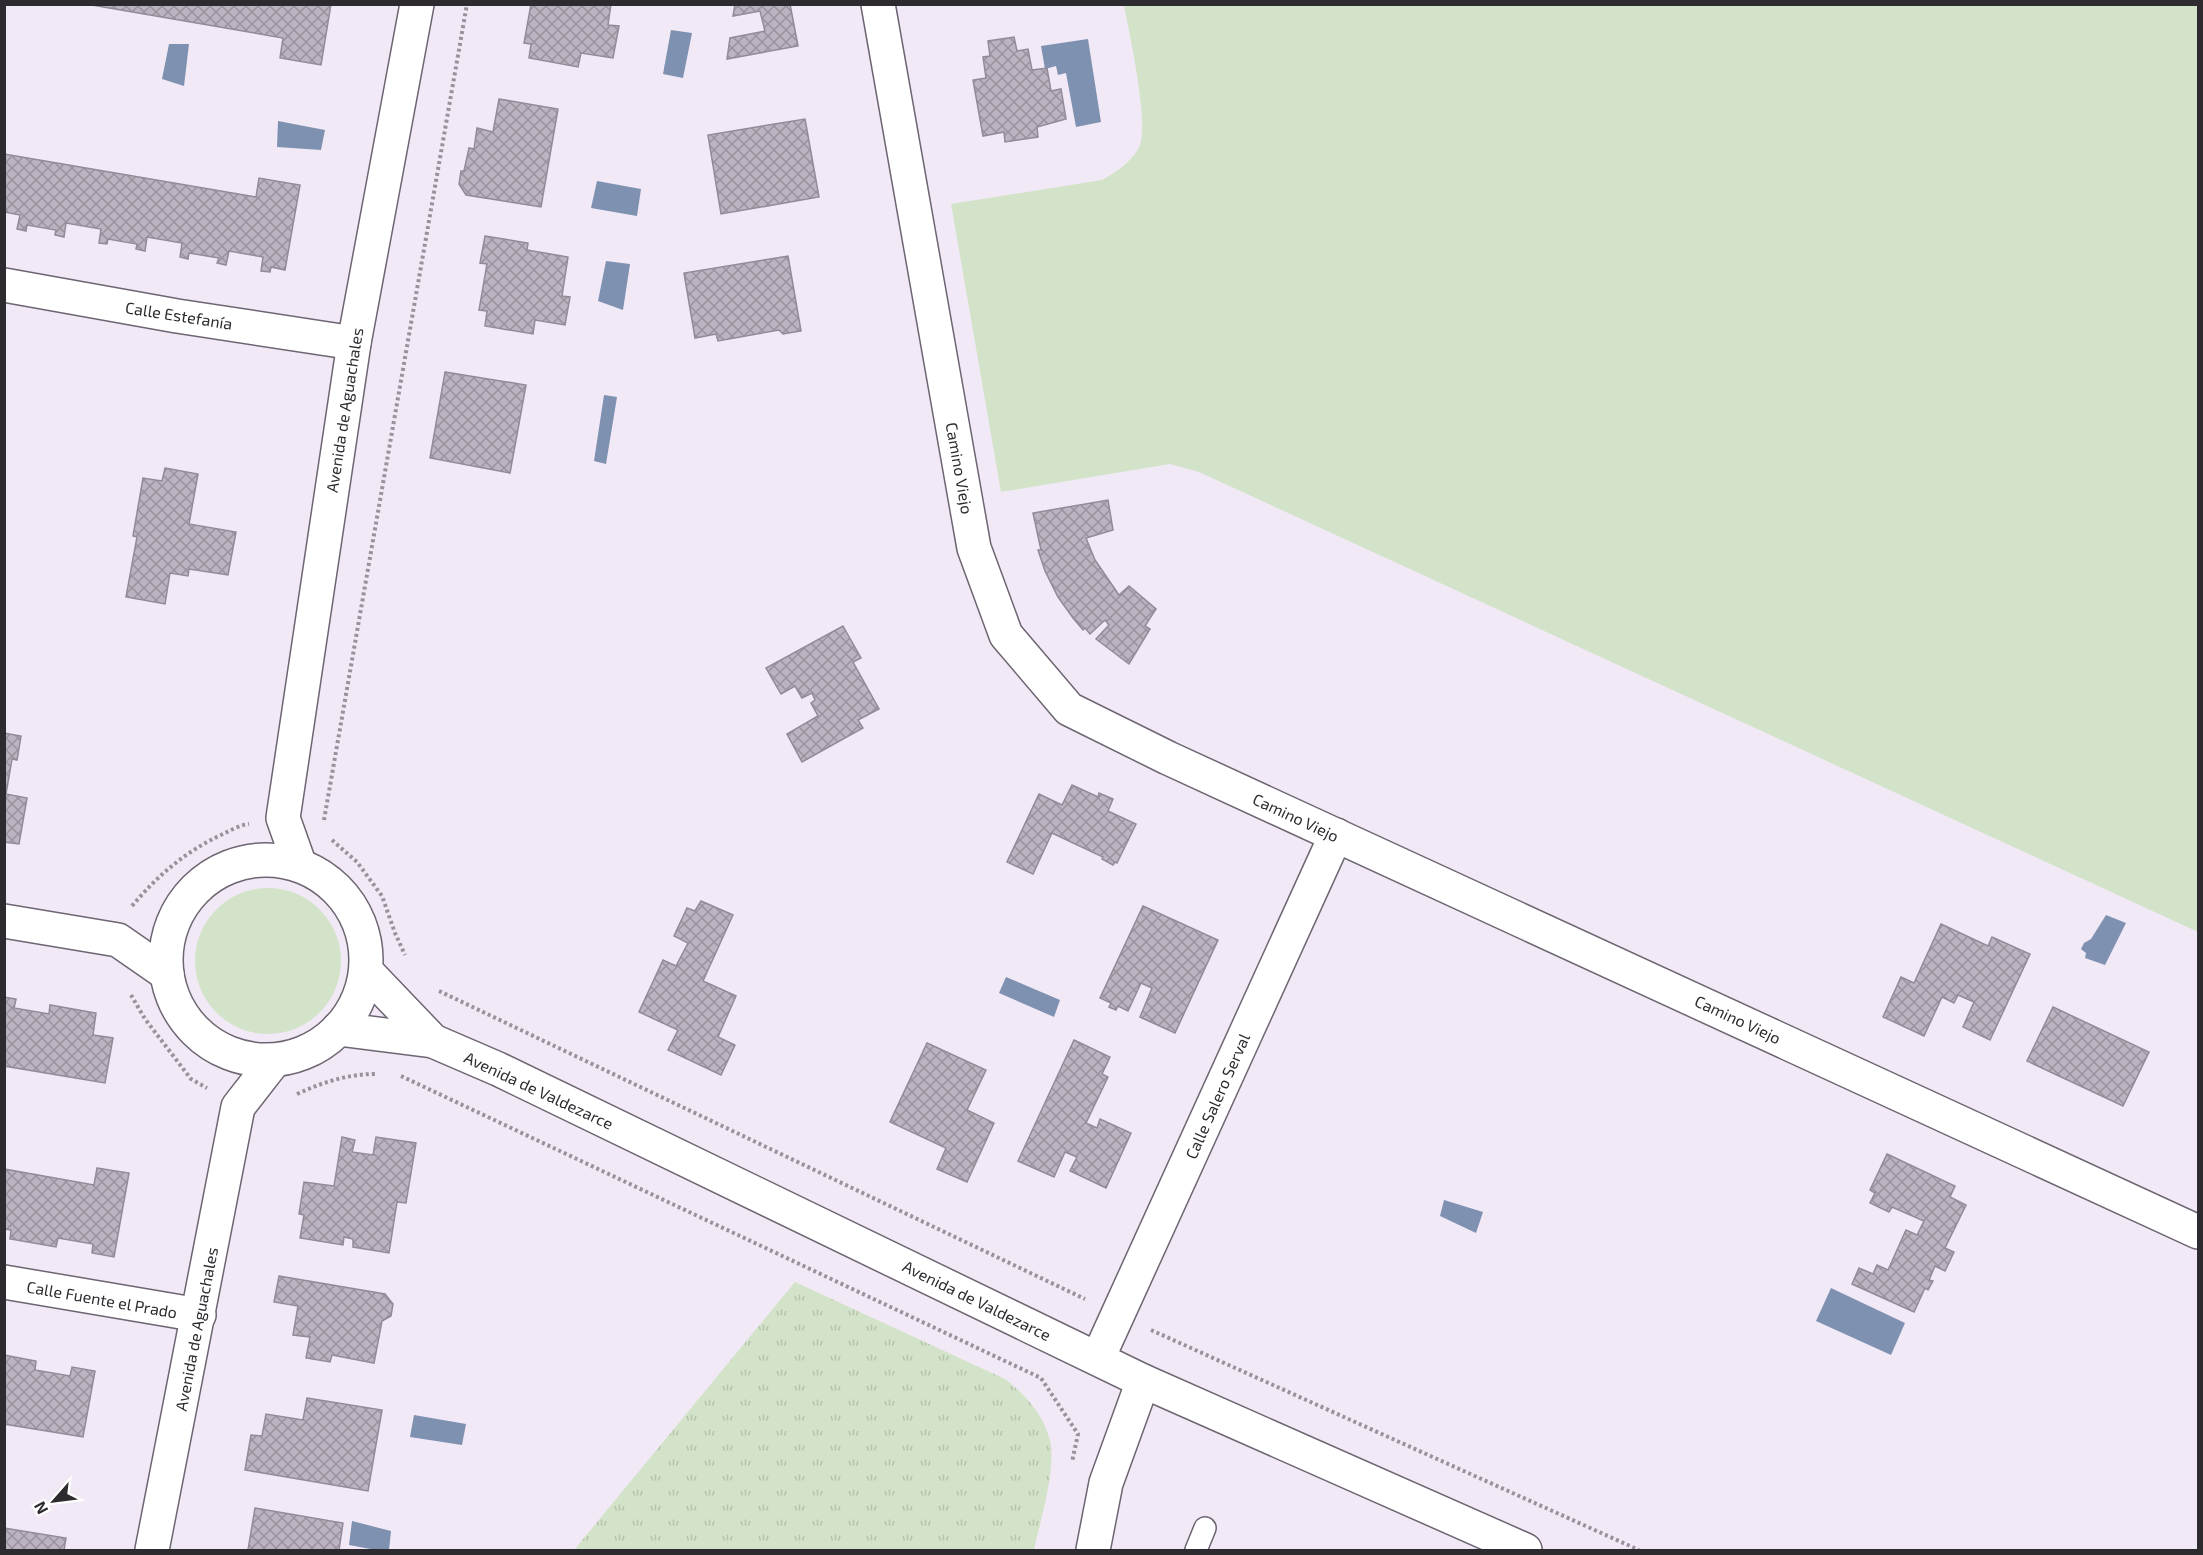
<svg xmlns="http://www.w3.org/2000/svg" width="2203" height="1555" font-family="'Exo 2',sans-serif">
<defs>
<pattern id="park-tufts" width="24" height="20" patternUnits="userSpaceOnUse" patternTransform="scale(1.5)"><rect width="24" height="20" fill="#d3e3c9"/><path d="M3 7l-1-3M5 7V3M7 7l1-3M15 17l-1-3M17 17v-4M19 17l1-3" fill="none" stroke="#b5c3ad"/></pattern>
<pattern id="building-cross-hatch" width="8" height="8" patternUnits="userSpaceOnUse" patternTransform="scale(1.5)"><rect width="8" height="8" fill="#bcb3c1"/><path d="M0 0l8 8M0 8l8-8" fill="none" stroke="#99929d"/></pattern>
</defs>
<rect width="100%" height="100%" fill="#f2e9f7"/>
<!-- green -->
<g fill="#d3e3c9">
<path d="M1124 5H2198V932L1199 472 1170 464 1001 492 951 204 1102 180C1116 172 1132 162 1139 147 1150 125 1129 33 1124 5Z"/>
<circle cx="268" cy="961" r="73"/>
</g>
<!-- park -->
<path fill="url(#park-tufts)" d="M795 1282 1005 1379C1024 1394 1042 1412 1049 1437 1058 1465 1040 1521 1034 1550H574Z"/>
<!-- water -->
<g fill="#7f91b1">
<path d="M671 30 692 33 683 78 663 74Z"/>
<path d="M1088 39 1101 122 1076 127 1066 73 1058 75 1056 66 1045 69 1041 46Z"/>
<path d="M169 44H189L184 86 162 79Z"/>
<path d="M278 121 325 130 321 150 277 147Z"/>
<path d="M597 181 641 189 637 216 591 208Z"/>
<path d="M606 261 630 264 623 310 598 301Z"/>
<path d="M604 395 617 397 606 464 594 461Z"/>
<path d="M2106 915 2126 923 2105 965 2085 958 2086 953 2081 949 2084 943 2091 939Z"/>
<path d="M1006 977 1060 1000 1054 1017 999 993Z"/>
<path d="M1444 1200 1483 1212 1476 1233 1440 1216Z"/>
<path d="M1831 1288 1905 1323 1891 1355 1816 1321Z"/>
<path d="M414 1415 466 1424 462 1445 410 1437Z"/>
<path d="M352 1521 391 1531 389 1550H376L349 1545Z"/>
</g>
<!-- building -->
<g fill="url(#building-cross-hatch)" stroke="#928a97" stroke-width="1.5">
<path d="M86 4H331L321 65 280 58 283 38Z"/>
<path d="M531 4H611L608 25 619 26 613 58 581 53 578 67 529 58 531 44 524 43Z"/>
<path d="M735 4H790L798 46 727 59 730 38 765 31 760 11 733 16Z"/>
<path d="M1014 37 1017 51 1028 49 1032 70 1047 68 1051 91 1061 89 1066 119 1037 127 1038 137 1005 142 1004 132 983 136 973 80 986 78 983 57 990 56 988 41Z"/>
<path d="M499 99 558 109 541 207 466 195 459 184 461 171H464L469 148 474 149 477 128 493 132Z"/>
<path d="M805 119 819 197 721 214 708 135Z"/>
<path d="M4 154 256 197 259 178 300 185 285 270 271 267 270 272 261 271 263 257 229 251 226 265 217 263 219 258 189 253 188 259 180 257 182 243 147 237 145 251 136 249 137 244 108 239 107 244 99 243 101 229 66 223 64 237 55 235 56 230 27 225 26 231 17 229 20 215 4 212Z"/>
<path d="M485 236 528 243 527 250 568 257 562 296 570 297 565 325 535 320 533 334 485 326 487 311 479 310 487 264 480 263Z"/>
<path d="M788 256 801 331 783 334 779 330 718 341 716 334 695 338 684 273Z"/>
<path d="M445 372 526 385 510 473 430 458Z"/>
<path d="M165 468 198 474 189 524 236 532 228 575 189 569 188 576 170 573 165 604 126 597 137 537 133 536 143 478 162 481Z"/>
<path d="M1108 500 1113 530 1086 538 1095 560 1119 595 1129 586 1156 609 1145 626 1150 629 1129 664 1096 639 1109 625 1105 620 1090 634 1085 628 1083 630 1073 618 1058 597 1045 571 1038 550H1041L1033 513Z"/>
<path d="M843 626 861 658 853 662 879 709 858 720 863 728 802 762 787 734 818 716 811 703 815 700 812 693 802 698 795 686 781 694 766 668Z"/>
<path d="M4 733 21 736 17 760 12 759 6 794 27 798 19 844 4 842Z"/>
<path d="M1072 785 1098 797 1099 793 1113 799 1108 811 1136 824 1117 863 1115 862 1113 865 1102 859 1103 857 1052 833 1033 874 1007 862 1039 794 1062 805Z"/>
<path d="M701 901 733 915 703 981 736 996 718 1037 735 1045 721 1075 668 1050 678 1030 639 1012 663 960 676 966 688 943 674 936 687 908 695 911Z"/>
<path d="M1143 906 1218 940 1175 1033 1140 1017 1152 988 1141 983 1128 1011 1118 1006 1116 1010 1109 1007 1111 1003 1100 998Z"/>
<path d="M1941 924 1988 946 1992 937 2030 954 1990 1040 1963 1027 1974 1002 1958 995 1954 1003 1942 997 1924 1036 1883 1017 1901 977 1914 983Z"/>
<path d="M4 997 16 999 14 1008 49 1014 50 1005 96 1013 93 1035 113 1038 105 1083 4 1066Z"/>
<path d="M2053 1007 2149 1052 2123 1106 2027 1061Z"/>
<path d="M1074 1040 1110 1057 1102 1074 1108 1077 1086 1123 1097 1128 1100 1119 1131 1133 1106 1188 1070 1171 1077 1157 1065 1152 1054 1177 1018 1161Z"/>
<path d="M927 1043 986 1070 967 1110 994 1123 967 1182 937 1169 946 1148 890 1122Z"/>
<path d="M342 1137 355 1140 352 1152 373 1155 376 1137 416 1143 406 1203 397 1202 389 1253 353 1247V1239L344 1237 343 1245 300 1238 304 1215 299 1214 304 1182 334 1186Z"/>
<path d="M1887 1154 1955 1186 1950 1197 1966 1205 1945 1248 1954 1252 1945 1271 1935 1266 1929 1280 1933 1281 1928 1290 1925 1288 1914 1312 1852 1284 1859 1268 1873 1274 1877 1265 1888 1270 1906 1230 1917 1235 1924 1221 1892 1207 1889 1212 1870 1203 1875 1193 1870 1190Z"/>
<path d="M97 1168 129 1173 114 1257 92 1253 93 1244 58 1238 56 1247 10 1239 11 1230 4 1229V1169L94 1185Z"/>
<path d="M279 1276 385 1294 393 1304 391 1316 382 1321 374 1363 332 1355 330 1362 306 1358 310 1337 293 1335 298 1306 274 1302Z"/>
<path d="M4 1355 36 1361 35 1370 70 1376 72 1367 95 1371 83 1437 4 1424Z"/>
<path d="M307 1398 382 1410 368 1491 245 1470 251 1435 262 1436 266 1414 303 1420Z"/>
<path d="M255 1508 343 1523 339 1550H248Z"/>
<path d="M4 1528 66 1538 64 1550H4Z"/>
</g>
<g fill="none" stroke-linecap="round" stroke-linejoin="round">
<defs>
<path id="lane" d="M1196 1550 1205 1528"/>
<g id="street">
<path d="M878 4 974 548 1006 635 1069 709 1168 758 2198 1232"/>
<path d="M4 285 177 316 354 343"/>
<circle cx="266" cy="960" r="100"/>
<path d="M299 863 283 818 354 343 417 4"/>
<path d="M4 921 118 940 167 974"/>
<path d="M366 971 433 1041"/>
<path d="M338 1029 433 1041 498 1069 1143 1381 1525 1550"/>
<path d="M4 1282 199 1315"/>
<path d="M1098 1358 1336 835"/>
<path d="M152 1550 238 1107 273 1062"/>
<path d="M1093 1550 1106 1483 1143 1381"/>
</g>
</defs>
<!-- lane casing -->
<use href="#lane" stroke="#6d6571" stroke-width="24"/>
<!-- street casing -->
<use href="#street" stroke="#6d6571" stroke-width="36"/>
<!-- path -->
<g stroke="#98929b" stroke-width="4" stroke-dasharray="3 3" stroke-linecap="butt">
<path d="M324 820 467 4"/>
<path d="M332 840 357 862 382 896 395 933 405 955"/>
<path d="M132 906C158 875 186 851 223 834 231 830 240 825 249 824"/>
<path d="M439 991 1085 1299"/>
<path d="M131 995 145 1019 191 1079 207 1088"/>
<path d="M401 1076 1041 1378 1078 1434 1072 1462"/>
<path d="M297 1094C323 1082 348 1074 376 1074"/>
<path d="M1151 1330 1639 1550"/>
</g>
<!-- lane -->
<use href="#lane" stroke="#fff" stroke-width="21"/>
<!-- street -->
<use href="#street" stroke="#fff" stroke-width="33"/>
</g>
<g text-anchor="middle" dominant-baseline="central" stroke-width="4.5" stroke-linejoin="round" paint-order="stroke">
<!-- street labels -->
<g font-size="16" fill="#2e2b30" stroke="#fff">
<text transform="translate(179 315) rotate(9)">Calle Estefanía</text>
<text transform="translate(344 410) rotate(-81)">Avenida de Aguachales</text>
<text transform="translate(960 468) rotate(80)">Camino Viejo</text>
<text transform="translate(1296 817) rotate(25)">Camino Viejo</text>
<text transform="translate(1738 1019) rotate(25)">Camino Viejo</text>
<text transform="translate(539 1090) rotate(25)">Avenida de Valdezarce</text>
<text transform="translate(1217 1096) rotate(-66)">Calle Salero Serval</text>
<text transform="translate(102 1299) rotate(10)">Calle Fuente el Prado</text>
<text transform="translate(977 1300) rotate(26)">Avenida de Valdezarce</text>
<text transform="translate(196 1329) rotate(-79)">Avenida de Aguachales</text>
</g>
</g>
<!-- border -->
<rect width="2203" height="1555" fill="none" stroke="#2e2b30" stroke-width="12"/>
<!-- north arrow -->
<g transform="translate(54 1501) rotate(242)" stroke="#ffffff" stroke-width="4.5" paint-order="stroke">
<path d="M0-4.5L10 22L0 15L-10 22Z" fill="#2e2b30"/>
<text y="-9" font-size="16" font-weight="bold" text-anchor="middle" fill="#2e2b30">N</text>
</g>
</svg>
